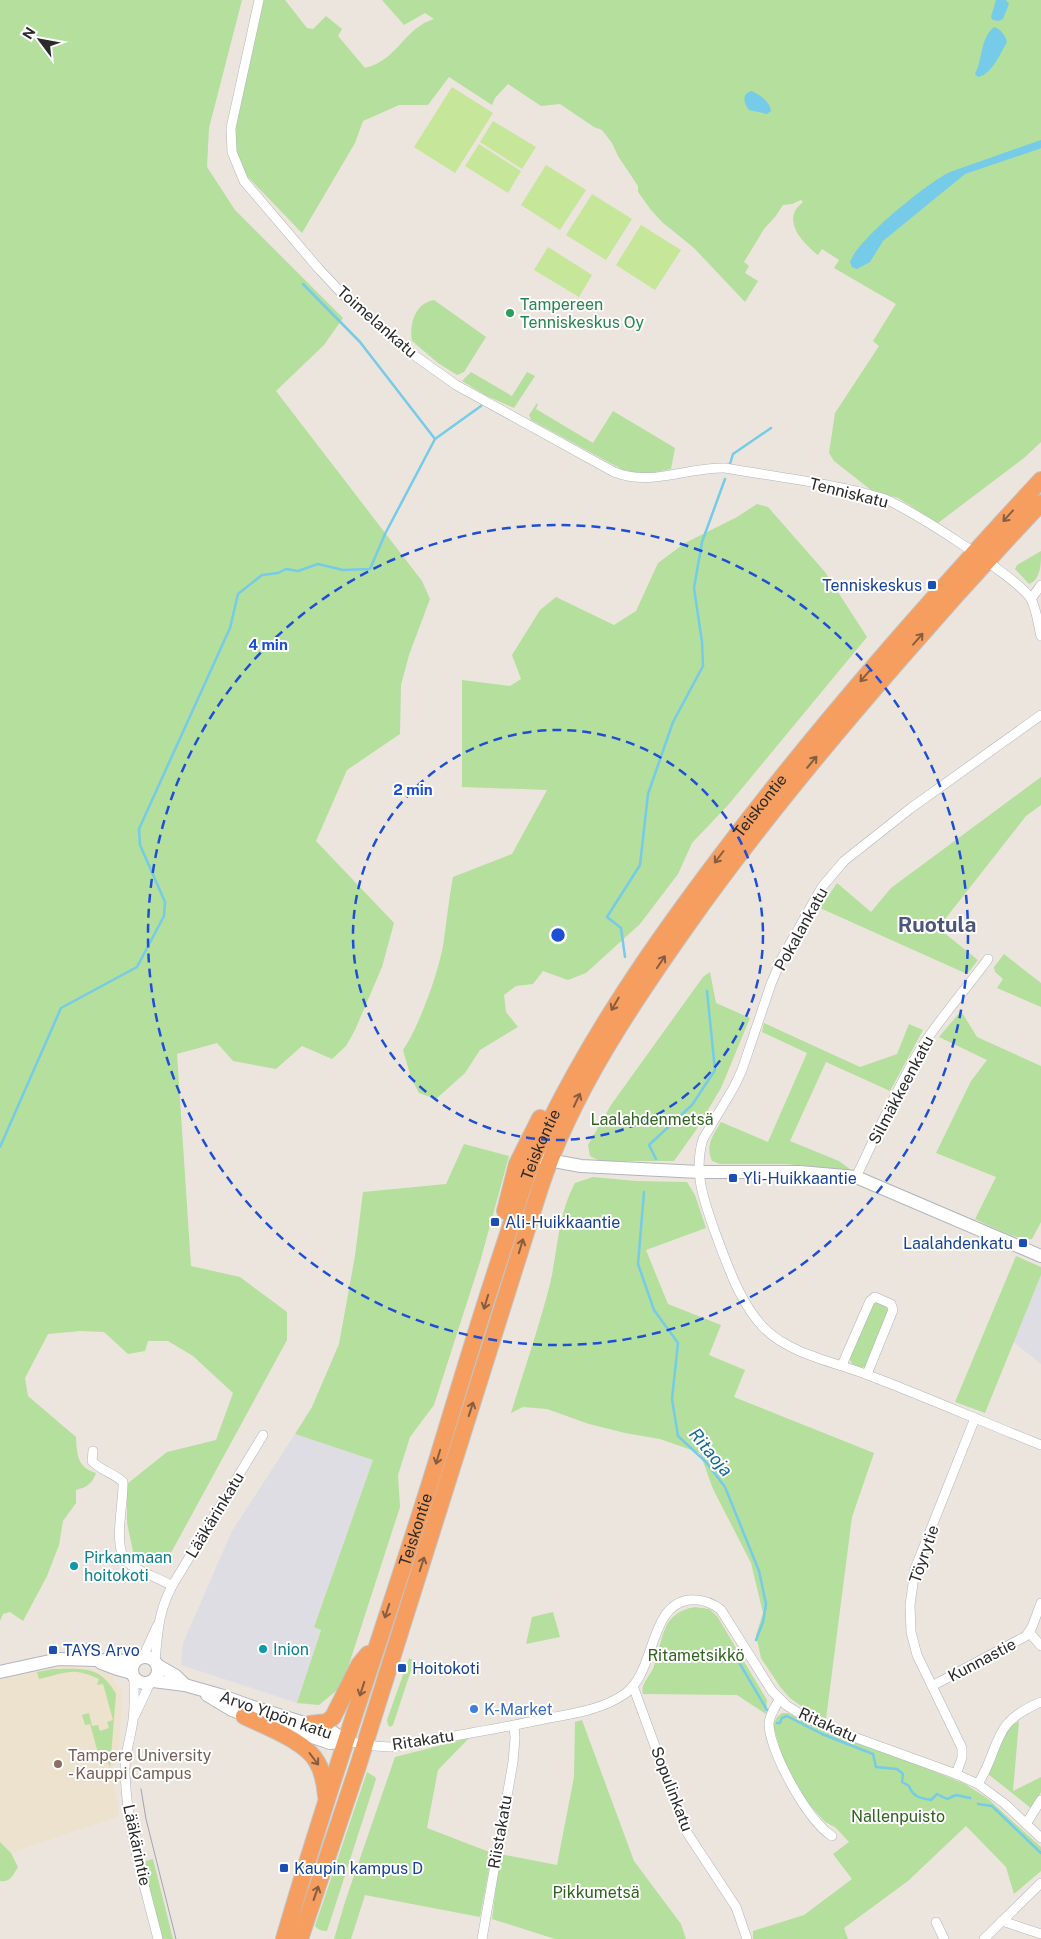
<svg xmlns="http://www.w3.org/2000/svg" width="1041" height="1939" font-family="'Public Sans',sans-serif">
<rect width="100%" height="100%" fill="#ece5dd"/>
<!-- industrial -->
<g fill="#dfdde4">
<path d="M1041 1275V1364L1013 1342Z"/>
<path d="M295 1434 373 1460 314 1626 321 1629 297 1703 181 1665 183 1643 232 1531Z"/>
</g>
<!-- education -->
<path fill="#ece2ce" d="M59 1666 91 1668 107 1673 112 1676 115 1683 123 1691 118 1758 112 1770 119 1816 11 1853 0 1842V1680L31 1671Z"/>
<!-- green -->
<g fill="#b4df9d">
<path d="M0 0H242L209 128 207 167 235 210 343 318 324 345 276 391 422 581 430 599 409 655 401 685 400 734 347 770 316 841 394 923 382 967 355 1030 346 1046 332 1059 302 1046 276 1069 233 1061 217 1043 177 1054 191 1266 240 1277 287 1312V1340L166 1562 134 1556 127 1523V1484L167 1452 216 1440 233 1393 193 1356 168 1341H148L145 1351 128 1354 104 1332 80 1331 48 1334 25 1378 28 1396 76 1437C77 1455 77 1467 96 1473 92 1484 87 1487 76 1490V1503L63 1521 59 1545 47 1576 23 1621 10 1612 3 1614 0 1621Z"/>
<path d="M261 0H285L307 28 313 29 326 16 342 29 338 36 365 68C398 60 404 28 434 19L425 13 404 25 382 0H1041V442L1024 458 938 523 898 498 871 490 834 461 829 453 835 413 879 346 873 341 896 304 834 268 839 260 822 249 818 255C807 246 787 228 795 211 796 208 800 205 803 202L801 200 792 204 783 205 775 217 764 229 744 262 749 266 745 273 758 281 745 302 694 248 662 222 651 210 638 192V186L618 156 612 143 602 130 594 127 560 104 541 106 508 84 495 98 492 105 449 77 428 105H399L363 121 355 143 302 233 245 174 235 152V129Z"/>
<path d="M434 300 486 337 464 372 457 375 438 363 412 341C409 324 415 303 434 300Z"/>
<path d="M471 372 512 396 527 372 535 376 514 408 485 395 462 381Z"/>
<path d="M537 403 538 404 536 409 593 443 613 411 675 448 671 469C654 472 640 476 623 470L531 420 529 415Z"/>
<path d="M757 504 768 507 825 572 867 637 729 804 692 843 678 874 640 924 586 973 568 980 543 971 533 984 516 986 504 995 506 1012 518 1027 480 1050 465 1073 436 1099 419 1093 411 1078 403 1050C419 1027 441 967 444 939 447 918 449 898 453 877L512 854 547 790 462 787V680L510 686 521 679 512 655 540 610 556 597 614 625 636 611 658 563 685 543 737 517Z"/>
<path d="M1041 551C1041 563 1041 580 1029 584L1015 569 1017 565Z"/>
<path d="M1041 777V805L1026 816 938 928 978 960 967 974 820 908 837 883 871 912 891 888Z"/>
<path d="M1004 954 1041 983V1007L997 988 1003 979 995 972 994 967Z"/>
<path d="M710 972 716 1003 750 1018 721 1088 696 1130 674 1161H600L590 1156 588 1145 611 1105 703 977Z"/>
<path d="M961 1011 977 1037 1041 1066V1222L1032 1239C1017 1241 989 1225 975 1219L996 1177 936 1153 971 1081 987 1060 939 1037Z"/>
<path d="M764 1023 860 1067 897 1054 909 1024 923 1030 890 1091 826 1062 790 1141 839 1161 851 1170 786 1164H720L712 1161C705 1146 713 1135 721 1122L768 1142 807 1053 762 1032Z"/>
<path d="M464 1144 509 1156 480 1262 434 1405 410 1437 398 1475 400 1507 342 1686 319 1705 297 1703 321 1630 314 1627 373 1460 295 1434 312 1407 339 1344 355 1256 363 1192 446 1184Z"/>
<path d="M593 1177 636 1181 687 1182 695 1195 706 1228 646 1250 668 1304 721 1325 709 1355 745 1370 734 1397 874 1453 852 1517 826 1719 808 1711 790 1698 781 1688 761 1658 756 1635 763 1613 751 1563 713 1489 700 1453 660 1439 625 1433 589 1424 547 1409 523 1407 511 1413C524 1370 539 1327 550 1284 558 1250 558 1214 575 1183Z"/>
<path d="M1016 1256 1041 1267V1275L985 1413 955 1402Z"/>
<path d="M874 1301 888 1307 889 1310 865 1367 861 1368 852 1364 849 1357Z"/>
<path d="M695 1607 709 1609 717 1616 767 1700 766 1714 737 1695 643 1694C640 1683 651 1676 654 1666 664 1639 660 1613 695 1607Z"/>
<path d="M553 1612 560 1637 526 1644 532 1617Z"/>
<path d="M409 1658 414 1661 393 1725 390 1727 388 1725 387 1720Z"/>
<path d="M53 1669C83 1669 100 1665 116 1694L110 1768 107 1758 100 1760 90 1724 85 1725 82 1715 89 1713 92 1726 98 1725 100 1731 109 1728 107 1722 113 1720 103 1684 97 1685 99 1679C73 1666 65 1673 39 1679L37 1672Z"/>
<path d="M782 1713H788L826 1732 906 1760 965 1784 987 1798 1041 1847V1871L1014 1894 1006 1867 966 1826 908 1881 844 1928 848 1939H753V1931L804 1915 852 1879 833 1854 849 1842 835 1827 825 1822 808 1803 793 1780 784 1762 773 1725 777 1717Z"/>
<path d="M582 1720 634 1861 681 1924 686 1939H555L492 1919 500 1854 557 1865 574 1777 575 1722Z"/>
<path d="M1019 1721 1013 1791 1041 1777V1792L1032 1809 988 1774C995 1752 998 1733 1019 1721Z"/>
<path d="M469 1738 438 1770 427 1828 492 1853 480 1917 365 1895 351 1939H334L345 1902 395 1757Z"/>
<path d="M367 1772 375 1777 376 1779 327 1931C323 1931 317 1930 315 1926Z"/>
<path d="M0 1842 11 1853 18 1867C13 1875 10 1883 0 1881Z"/>
<path d="M153 1859 173 1939H162L143 1862Z"/>
</g>
<!-- pitch -->
<g fill="#c6e699">
<path d="M452 87 493 113 455 173 414 147Z"/>
<path d="M493 121 536 147 522 169 480 142Z"/>
<path d="M479 144 521 171 508 193 465 166Z"/>
<path d="M546 165 586 190 560 230 521 205Z"/>
<path d="M592 194 632 219 606 260 566 235Z"/>
<path d="M641 225 681 250 655 290 616 265Z"/>
<path d="M548 247 592 275 579 297 534 270Z"/>
</g>
<!-- water -->
<g fill="#76cbe8">
<path d="M996 0H1006L1009 4 1003 19 999 21 993 20 991 17Z"/>
<path d="M994 27C1001 29 1005 35 1007 42 1000 54 992 74 978 77L975 74C983 59 980 38 994 27Z"/>
<path d="M751 91C760 94 770 102 771 111L767 114 749 110C744 103 741 95 751 91Z"/>
<path d="M1041 140V148L1039 149 965 174 883 241 870 262 857 269 852 267 850 262C858 239 927 183 950 172Z"/>
</g>
<g fill="none" stroke-linecap="round" stroke-linejoin="round">
<!-- stream -->
<g stroke="#76cbe8" stroke-width="2.5">
<path d="M303 284 360 342 435 439"/>
<path d="M730 464 733 454 771 428"/>
<path d="M625 957 621 928 607 917 640 865 648 794 673 722 703 666 702 642 694 588 702 542 725 479"/>
<path d="M0 1147 61 1008 137 967 164 916 165 902 140 845 139 829 230 628 238 594 262 575 278 573 286 569 298 571 318 564 343 570 370 569 385 534 435 439 481 406"/>
<path d="M656 1159 649 1145 692 1105 715 1070 707 991"/>
<path d="M644 1192 638 1264 654 1310 678 1343 672 1399 678 1436 706 1462 725 1487 759 1571 766 1604 763 1622 756 1640"/>
<path d="M740 1664 767 1710"/>
<path d="M777 1723H780L782 1718 787 1716 822 1734 873 1754 876 1767 897 1769 903 1774 902 1782 909 1786C913 1797 920 1798 931 1800L937 1794 947 1799 956 1795 970 1798"/>
<path d="M978 1804 992 1806 1041 1853"/>
</g>
<defs>
<g id="street">
<path d="M259 0 231 128 232 152 244 181 318 268 349 301 407 350 456 385 614 472C652 487 686 467 725 468 777 477 831 483 882 498 905 505 1020 579 1031 599 1037 610 1038 625 1041 636"/>
<path d="M1031 599 1041 585"/>
<path d="M1041 715 911 808 844 861 822 887 782 958 771 984 742 1070 734 1087 703 1139C693 1172 704 1201 715 1232 727 1264 740 1304 765 1329 790 1354 835 1362 868 1375 926 1397 983 1422 1041 1445"/>
<path d="M856 1177C877 1134 896 1089 921 1048 941 1017 966 989 988 959"/>
<path d="M842 1365 870 1301 875 1297 891 1304 893 1310 867 1374"/>
<path d="M93 1451 92 1461C101 1471 114 1473 123 1482 124 1503 112 1547 127 1562 139 1573 158 1577 172 1586"/>
<path d="M1030 1633 1041 1646"/>
<path d="M143 1657 157 1626"/>
<path d="M155 1661C158 1631 158 1613 172 1586L263 1435"/>
<path d="M134 1678C134 1691 135 1706 133 1720 131 1737 125 1752 125 1769 126 1827 144 1883 158 1939"/>
<path d="M633 1686 686 1831 736 1907 747 1939"/>
<path d="M932 1686 1026 1636 1032 1627 1041 1603"/>
<path d="M779 1700C775 1707 769 1716 769 1724 769 1751 809 1823 832 1836"/>
<path d="M135 1715 150 1683"/>
<path d="M345 1741 375 1746 390 1747C441 1738 493 1730 544 1719 571 1714 603 1710 626 1693 656 1670 649 1605 689 1600 702 1599 711 1602 721 1610L772 1691 786 1705 805 1717 829 1728 956 1774 978 1784 1005 1804 1041 1838"/>
<path d="M956 1774 962 1758V1748L917 1655 911 1632 910 1605 915 1569 975 1418"/>
<path d="M978 1784C1002 1745 990 1723 1041 1702"/>
<path d="M1026 1824 1041 1800"/>
<path d="M1002 1921 1041 1934"/>
<path d="M936 1922 944 1939"/>
<path d="M482 1939 513 1762 515 1738 514 1725"/>
<path d="M984 1939 1041 1883"/>
</g>
<g id="secondary">
<path d="M543 1159 581 1166 699 1172H800L856 1177 1041 1256"/>
<circle cx="145" cy="1670" r="13"/>
<path d="M101 1663 117 1669 132 1673"/>
<path d="M157 1665 176 1676 185 1685"/>
<path d="M0 1672 59 1659 135 1661"/>
<path d="M153 1681 185 1685 220 1695 250 1706 333 1732 345 1741"/>
<path d="M207 1695 232 1710 251 1717"/>
<path d="M275 1724 330 1743 345 1741"/>
</g>
<g id="highway">
<path d="M505 1211 517 1164 540 1118"/>
<path d="M244 1716C264 1726 306 1741 317 1762 323 1772 325 1785 326 1796"/>
<path d="M310 1724 327 1722 333 1717 359 1665 368 1654"/>
<path id="s1" d="M284 1939C330 1780 386 1625 435 1467 458 1392 480 1317 505 1243 518 1203 529 1163 548 1125 596 1028 655 943 720 857 819 725 929 601 1041 480"/>
<path d="M300 1939 358 1766 540 1188C572 1093 629 1008 686 927 752 833 825 745 900 659 946 606 993 554 1041 503"/>
</g>
</defs>
<!-- street casing -->
<use href="#street" stroke="#b1b4bd" stroke-width="10"/>
<!-- secondary casing -->
<use href="#secondary" stroke="#b1b4bd" stroke-width="14"/>
<!-- highway casing -->
<use href="#highway" stroke="#c3c3c3" stroke-width="18"/>
<!-- street -->
<use href="#street" stroke="#fff" stroke-width="9"/>
<!-- secondary -->
<use href="#secondary" stroke="#fff" stroke-width="12"/>
<!-- highway -->
<use href="#highway" stroke="#f59e5f" stroke-width="16"/>
<!-- tram -->
<path stroke="#a0a3b4" stroke-width="1" d="M141 1789 146 1819 176 1939"/>
</g>
<!-- one-way arrows -->
<defs><path id="oneway-shaft" d="M-6 0H5M1.5-3L5.5 0L1.5 3" fill="none" stroke-width="1.6" stroke-linecap="round" stroke-linejoin="round" transform="scale(1.25)"/></defs>
<g stroke="#855e42">
<use href="#oneway-shaft" transform="translate(1008 516) rotate(132)"/>
<use href="#oneway-shaft" transform="translate(918 639) rotate(-49)"/>
<use href="#oneway-shaft" transform="translate(865 676) rotate(131)"/>
<use href="#oneway-shaft" transform="translate(812 762) rotate(-50)"/>
<use href="#oneway-shaft" transform="translate(719 857) rotate(127)"/>
<use href="#oneway-shaft" transform="translate(661 962) rotate(-56)"/>
<use href="#oneway-shaft" transform="translate(615 1004) rotate(120)"/>
<use href="#oneway-shaft" transform="translate(577 1100) rotate(-65)"/>
<use href="#oneway-shaft" transform="translate(521 1246) rotate(-73)"/>
<use href="#oneway-shaft" transform="translate(486 1302) rotate(107)"/>
<use href="#oneway-shaft" transform="translate(471 1409) rotate(-72)"/>
<use href="#oneway-shaft" transform="translate(438 1457) rotate(107)"/>
<use href="#oneway-shaft" transform="translate(422 1564) rotate(-72)"/>
<use href="#oneway-shaft" transform="translate(387 1611) rotate(108)"/>
<use href="#oneway-shaft" transform="translate(362 1689) rotate(108)"/>
<use href="#oneway-shaft" transform="translate(314 1759) rotate(53)"/>
<use href="#oneway-shaft" transform="translate(316 1893) rotate(-71)"/>
</g>
<!-- distance rings -->
<g fill="none" stroke="#1d4ed8" stroke-width="2.5" stroke-dasharray="9 6">
<circle cx="558" cy="935" r="205"/>
<circle cx="558" cy="935" r="410"/>
</g>
<!-- markers -->
<circle fill="#2e9e5b" stroke="#fff" stroke-width="2" cx="510" cy="313" r="5"/>
<g fill="#1a4fb4" stroke="#fff" stroke-width="2">
<rect x="927" y="580" width="10" height="10" rx="2.5"/>
<rect x="728" y="1173" width="10" height="10" rx="2.5"/>
<rect x="490" y="1217" width="10" height="10" rx="2.5"/>
<rect x="1018" y="1238" width="10" height="10" rx="2.5"/>
<rect x="48" y="1645" width="10" height="10" rx="2.5"/>
<rect x="397" y="1663" width="10" height="10" rx="2.5"/>
<rect x="279" y="1863" width="10" height="10" rx="2.5"/>
</g>
<g fill="#0f9aa8" stroke="#fff" stroke-width="2">
<circle cx="74" cy="1566" r="5"/>
<circle cx="263" cy="1649" r="5"/>
</g>
<circle fill="#3f7fe0" stroke="#fff" stroke-width="2" cx="474" cy="1709" r="5"/>
<circle fill="#8d6e63" stroke="#fff" stroke-width="2" cx="58" cy="1764" r="5"/>
<g text-anchor="middle" dominant-baseline="central" stroke-width="4" stroke-linejoin="round" paint-order="stroke">
<!-- leisure labels -->
<g font-size="16" fill="#27864d" stroke="#fff" text-anchor="start">
<text x="520" y="304">Tampereen<tspan x="520" dy="18">Tenniskeskus Oy</tspan></text>
</g>
<!-- street labels -->
<g font-size="16" fill="#2a2a2a" stroke="#fff">
<text transform="translate(377 322) rotate(41)">Toimelankatu</text>
<text transform="translate(849 493) rotate(14)">Tenniskatu</text>
<text stroke="none"><textPath href="#s1" startOffset="1240">Teiskontie</textPath></text>
<text transform="translate(801 929) rotate(-61)">Pokalankatu</text>
<text transform="translate(901 1090) rotate(-62)">Silmäkkeenkatu</text>
<text stroke="none"><textPath href="#s1" startOffset="835">Teiskontie</textPath></text>
<text transform="translate(215 1515) rotate(-59)">Lääkärinkatu</text>
<text stroke="none"><textPath href="#s1" startOffset="430">Teiskontie</textPath></text>
<text transform="translate(924 1554) rotate(-71)">Töyrytie</text>
<text transform="translate(982 1660) rotate(-28)">Kunnastie</text>
<text transform="translate(276 1715) rotate(19)">Arvo Ylpön katu</text>
<text transform="translate(828 1725) rotate(24)">Ritakatu</text>
<text transform="translate(423 1740) rotate(-9)">Ritakatu</text>
<text transform="translate(672 1789) rotate(69)">Sopulinkatu</text>
<text transform="translate(500 1832) rotate(-80)">Riistakatu</text>
<text transform="translate(137 1845) rotate(78)">Lääkärintie</text>
</g>
<!-- transit labels -->
<g font-size="16" fill="#164399" stroke="#fff" text-anchor="start">
<text x="922" y="585" text-anchor="end">Tenniskeskus</text>
<text x="743" y="1178">Yli-Huikkaantie</text>
<text x="505" y="1222">Ali-Huikkaantie</text>
<text x="1013" y="1243" text-anchor="end">Laalahdenkatu</text>
<text x="63" y="1650">TAYS Arvo</text>
<text x="412" y="1668">Hoitokoti</text>
<text x="294" y="1868">Kaupin kampus D</text>
</g>
<!-- park labels -->
<g font-size="16" fill="#2e641e" stroke="#fff">
<text x="652" y="1119">Laalahdenmetsä</text>
<text x="696" y="1655">Ritametsikkö</text>
<text x="898" y="1816">Nallenpuisto</text>
<text x="596" y="1892">Pikkumetsä</text>
</g>
<!-- culture labels -->
<g font-size="16" fill="#0d838f" stroke="#fff" text-anchor="start">
<text x="84" y="1557">Pirkanmaan<tspan x="84" dy="18">hoitokoti</tspan></text>
<text x="273" y="1649">Inion</text>
</g>
<!-- shop labels -->
<g font-size="16" fill="#366cbe" stroke="#fff" text-anchor="start">
<text x="484" y="1709">K-Market</text>
</g>
<!-- education labels -->
<g font-size="16" fill="#785e54" stroke="#fff" text-anchor="start">
<text x="68" y="1755">Tampere University<tspan x="68" dy="18">- Kauppi Campus</tspan></text>
</g>
<!-- water labels -->
<g font-size="18" font-style="italic" fill="#156a94" stroke="#fff">
<text transform="translate(711 1452) rotate(50)">Ritaoja</text>
</g>
<!-- district labels -->
<g font-size="21" font-weight="bold" fill="#4d5679" stroke="#fff">
<text x="937" y="924">Ruotula</text>
</g>
</g>
<circle cx="558" cy="935" r="8" fill="#1d4ed8" stroke="#fff" stroke-width="2.5"/>
<g font-size="15" text-anchor="middle" font-weight="bold" fill="#1d4ed8" stroke="#fff" stroke-width="4" stroke-linejoin="round" paint-order="stroke">
<text x="268" y="650">4 min</text>
<text x="413" y="795">2 min</text>
</g>
<!-- north arrow -->
<g transform="translate(40 40) rotate(302)" stroke="#ffffff" stroke-width="4" paint-order="stroke">
<path d="M0-4L9 19L0 12L-9 19Z" fill="#2a2a2a"/>
<text y="-8" font-size="14" font-weight="bold" text-anchor="middle" fill="#2a2a2a">N</text>
</g>
</svg>
